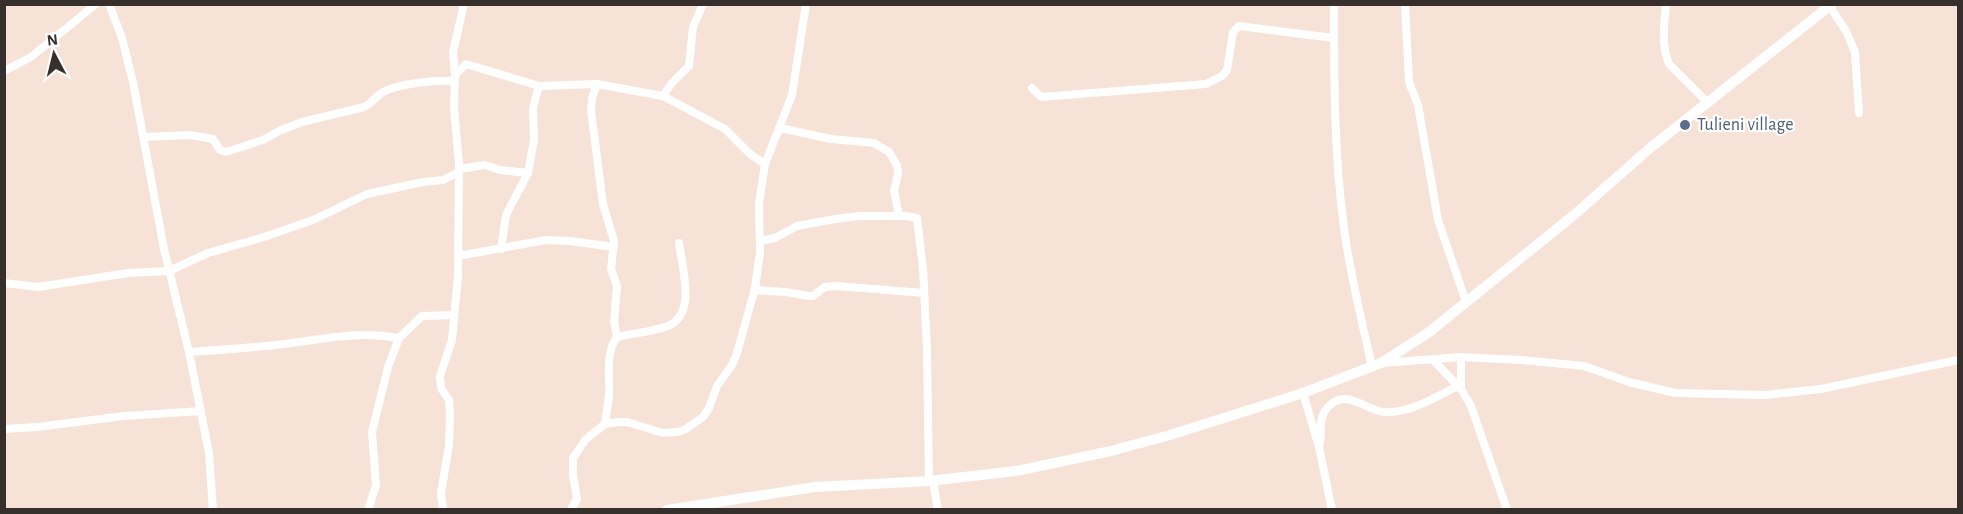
<svg xmlns="http://www.w3.org/2000/svg" width="1963" height="514" font-family="'Alegreya Sans',sans-serif">
<rect width="100%" height="100%" fill="#f6e2d6"/>
<g fill="none" stroke-linecap="round" stroke-linejoin="round">
<!-- street -->
<g stroke="#fff" stroke-width="8">
<path d="M109 4 122 38 133 82 164 249 189 352 209 453 213 510"/>
<path d="M1334 4C1334 79 1334 154 1344 228 1350 275 1362 321 1372 367"/>
<path d="M1405 4 1409 82 1418 105 1438 220 1466 302"/>
<path d="M1666 4C1664 24 1661 45 1669 64L1708 103"/>
<path d="M1828 4 1846 31 1855 52 1859 113"/>
<path d="M4 71 31 57 96 4"/>
<path d="M456 74 466 64 539 86 597 84 663 96 725 129 750 154 765 164"/>
<path d="M597 84 592 98 591 111 603 204 614 241 611 269 617 286 614 322 617 337"/>
<path d="M1032 88 1041 97 1206 84 1222 76 1227 70 1233 32 1239 26 1334 38"/>
<path d="M663 96 671 84 689 66 693 27 703 4"/>
<path d="M780 128 831 139 874 143 889 152 897 165 898 174 894 190 899 216"/>
<path d="M143 137 190 135 213 139 220 150 226 152 263 140 279 131 302 122 364 107C372 103 376 96 383 92 401 83 435 80 455 81"/>
<path d="M459 169 485 165 500 170 528 173"/>
<path d="M760 241 775 238 797 226 835 219 860 216H905L917 218 923 268 927 350 929 481"/>
<path d="M501 249 506 215 528 173 534 140 533 108 539 86"/>
<path d="M458 256 546 240 570 241 614 247"/>
<path d="M4 283 38 287 128 273 169 271 208 253 264 237 313 220 367 194 423 182 443 180 459 172"/>
<path d="M754 290 786 292 808 296H813L825 287 836 286 924 293"/>
<path d="M189 352C218 350 247 348 276 345 320 340 355 330 399 338"/>
<path d="M1461 357V389"/>
<path d="M1433 360 1461 389 1471 406 1507 510"/>
<path d="M1382 363 1461 357 1522 360 1584 366 1629 382 1675 393 1765 395 1821 389 1958 360"/>
<path d="M1303 393 1319 447 1332 510"/>
<path d="M605 424C606 415 608 405 609 395 610 377 605 352 617 337 634 333 652 332 668 326 697 314 682 267 679 243"/>
<path d="M4 429 37 427 124 416 201 411"/>
<path d="M1319 447C1323 433 1317 418 1328 407 1346 387 1364 410 1384 412 1409 414 1436 397 1458 386"/>
<path d="M933 481 938 510"/>
<path d="M368 510 376 485 372 432 388 367 399 338 422 316 454 315"/>
<path d="M443 510 441 493 449 445 450 414 449 400 441 388 440 376 452 340 458 276 459 164 454 108 455 75 453 52 464 4"/>
<path d="M571 510 577 499 573 475V458L586 439 605 424 619 422H627L663 433 677 432 684 430 703 417 709 408 717 386 732 365 737 353 755 288 760 252 759 204 765 164 792 95 806 4"/>
</g>
<!-- secondary -->
<path stroke="#fff" stroke-width="10" d="M667 510 815 487 929 481 1016 471 1111 451 1170 435 1303 393 1381 363 1428 333 1574 215 1649 149 1832 4"/>
</g>
<!-- markers -->
<circle fill="#5c6f8a" stroke="#fff" stroke-width="2" cx="1685" cy="125" r="6"/>
<g text-anchor="middle" dominant-baseline="central" stroke-width="4.5" stroke-linejoin="round" paint-order="stroke">
<!-- service labels -->
<g font-size="18" fill="#4e5e75" stroke="#fff" text-anchor="start">
<text x="1697" y="125">Tulieni village</text>
</g>
</g>
<!-- border -->
<rect width="1963" height="514" fill="none" stroke="#372f2b" stroke-width="12"/>
<!-- north arrow -->
<g transform="translate(54 54) rotate(353)" stroke="#ffffff" stroke-width="4.5" paint-order="stroke">
<path d="M0-4.5L10 22L0 15L-10 22Z" fill="#372f2b"/>
<text y="-9" font-size="16" font-weight="bold" text-anchor="middle" fill="#372f2b">N</text>
</g>
</svg>
